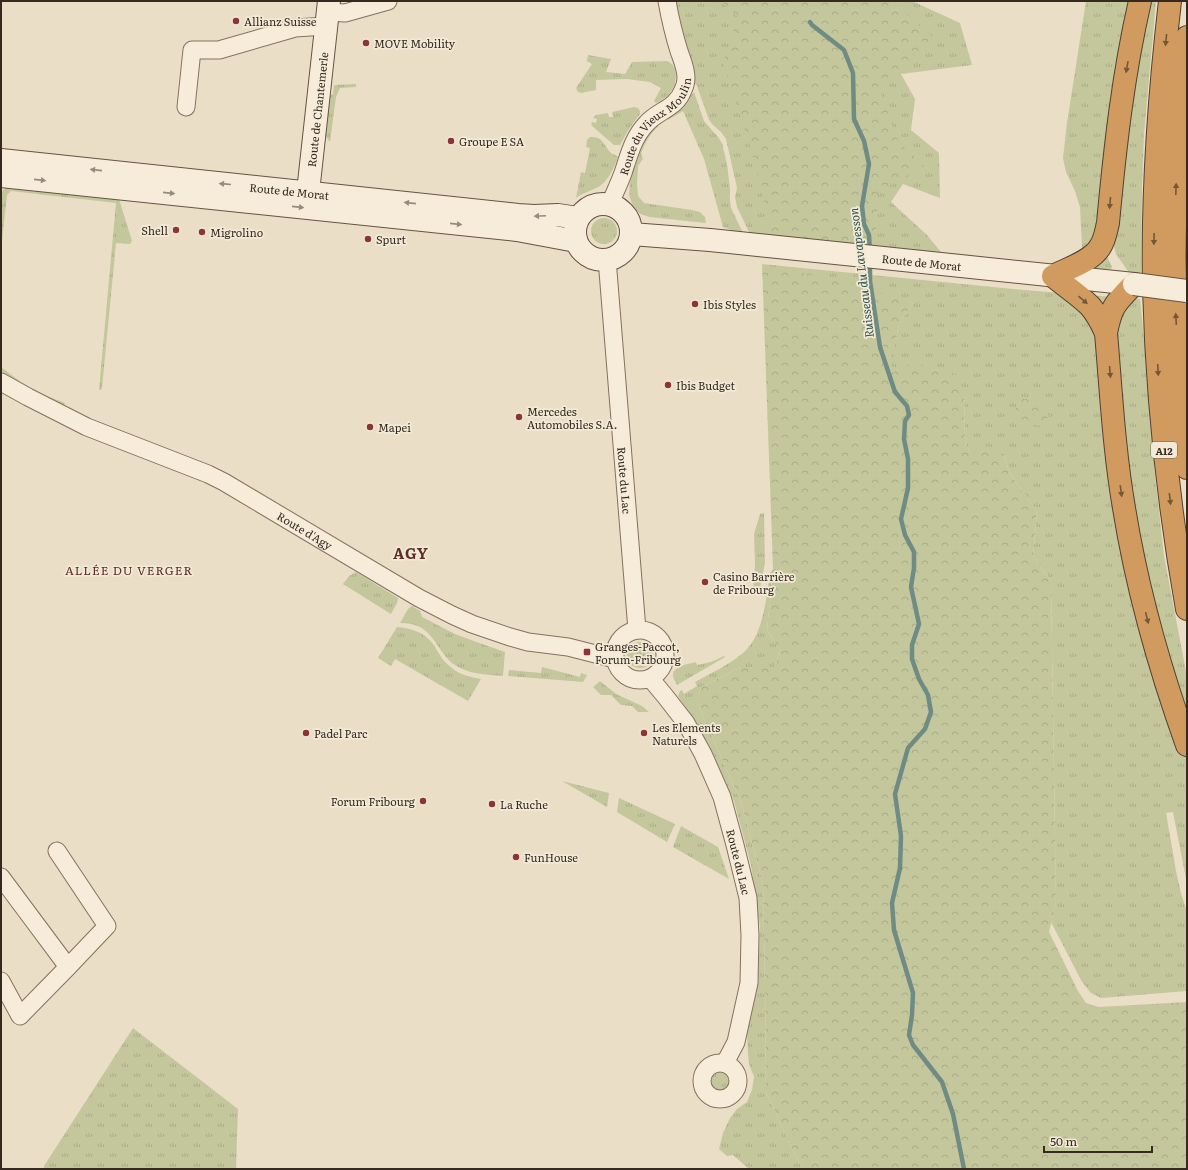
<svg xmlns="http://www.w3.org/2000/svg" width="1188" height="1170" font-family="Literata,serif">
<defs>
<pattern id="grass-tufts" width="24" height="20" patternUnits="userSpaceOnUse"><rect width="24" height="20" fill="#c4c79c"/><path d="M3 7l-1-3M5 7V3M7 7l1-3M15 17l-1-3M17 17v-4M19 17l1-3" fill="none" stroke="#a9ab86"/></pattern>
<pattern id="forest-crowns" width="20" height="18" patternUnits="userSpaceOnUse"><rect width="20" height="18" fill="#c4c79c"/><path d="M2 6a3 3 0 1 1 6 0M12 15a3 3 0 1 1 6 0" fill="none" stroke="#a9ab86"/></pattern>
</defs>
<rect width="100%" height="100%" fill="#eadec7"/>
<!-- grass -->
<g fill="url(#grass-tufts)">
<path d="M675 1H912L960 23 972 65 901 74 915 99 911 130 939 153 940 198 903 184 891 202 927 235 941 252 757 237 751 236 737 207 735 197 737 188 726 139 721 132 713 125 709 120 697 86 693 80 681 33Z"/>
<path d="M1086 1H1131L1102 230 1083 266 1080 207 1075 191 1066 172 1063 158 1067 123Z"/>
<path d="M1146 1H1156L1144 134 1142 187 1141 275 1130 274 1116 254 1110 232Z"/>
<path d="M588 55 611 59 606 72 625 74 632 62 667 61C680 66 677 85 670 93 666 98 661 100 656 103L654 101 661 88 650 82 627 79 596 80V90L581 93 578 92 576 88 592 64 587 61Z"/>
<path d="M356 84V87L340 88 336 97 330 142 325 135 330 96 333 94 334 86 335 85Z"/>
<path d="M694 92 704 121 718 137 722 143 727 164 730 189V201L731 208 744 235 723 227 704 159 683 111 668 120 669 116 683 105Z"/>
<path d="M634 107 638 108 640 111V114L629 129 620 145H614L591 125 592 122 596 123 597 119 593 118 596 115 608 113 609 117H613L612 112Z"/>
<path d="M654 124 659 126C650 134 645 142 641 154L643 159 638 166 637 183 638 196 644 203 692 210 700 212 705 217 706 223 649 217 639 213 633 206 629 195 630 178 641 142Z"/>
<path d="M590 137C604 137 602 143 610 152 613 155 615 154 618 157 614 168 607 184 596 188 589 192 582 193 576 198L581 172 585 173 590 148 586 147 587 140Z"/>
<path d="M7 187 119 199 132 241 130 244 116 243 102 388 101 390H99L116 203 11 191 7 195 1 250V193L4 189Z"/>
<circle cx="604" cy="231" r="13"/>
<path d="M1106 254 1112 267 1111 269H1085Z"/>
<path d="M762 264 1024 290 1140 299 1149 387 1155 474 1164 556 1187 677V884L1173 812 1166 813 1176 871 1181 893 1187 912V991L1101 998 1091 993 1082 982 1051 922 1056 902 1051 581 1033 556 1037 511 1010 474 1002 451 971 454 965 442 964 394 889 374 899 324 913 303Z"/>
<path d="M1 367 21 382 39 393 65 403 63 407 20 385 1 371Z"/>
<path d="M764 513 765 563 759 593 753 592 755 564 754 534 760 514Z"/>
<path d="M773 569 767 630 780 649 775 667H741L701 687 697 703 741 802 763 883 765 984 766 1092 794 1152 803 1169H749L733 1155 727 1156 719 1149 723 1133 730 1118 737 1109 747 1102 752 1090 754 1077 749 1064 748 1054 747 1032 758 985 760 927 751 865 734 801 709 745 678 696 680 691 682 690 684 694 697 686 695 682C711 673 729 665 743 653 764 635 766 598 770 573Z"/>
<path d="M356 572 398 598 397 603 391 614 343 584 349 576Z"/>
<path d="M412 606 420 611 422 617 455 634 482 644 505 652 503 676C486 675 466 674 452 663 433 646 433 623 400 623L408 609Z"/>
<path d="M397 627C411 628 424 632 433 644 439 653 443 662 452 668 460 675 471 677 481 679L468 701 395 659 391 666 378 658Z"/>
<circle cx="640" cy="655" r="13"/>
<path d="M724 656 725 657 677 685C675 682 673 678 673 675 673 666 689 664 696 662L697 665 711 662Z"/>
<path d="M542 667 580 677 581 673 587 675 583 682 508 676 509 670 541 673Z"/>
<path d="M600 681 616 694 642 706 649 712H638L632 706 621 705 611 695H601L593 687Z"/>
<path d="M562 781 609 793 607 807Z"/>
<path d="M619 798 675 824 667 842 617 812Z"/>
<path d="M681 826 718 847 729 879 673 847Z"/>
<path d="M133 1028 238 1109 236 1169H44V1166Z"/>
<circle cx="719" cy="1081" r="11"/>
</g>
<!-- forest -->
<g fill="url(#forest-crowns)">
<path d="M721 1H894L895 4 936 40 878 85 898 141 924 166 878 192 875 250 773 241 752 152 723 63 738 17Z"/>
<path d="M762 264 860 286 913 303 899 324 890 374 913 362 956 375 964 394 965 442 971 454 985 446 1002 451 1010 474 1037 511 1033 556 1051 581 1056 902 1049 932 1078 991 1086 1003 1099 1007 1187 1002V1169H803L794 1152 766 1092 765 984 763 883 741 802 697 703 701 687 741 667H775L780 649 767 630 773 569Z"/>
<path d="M1016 398 1041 401 1049 416 1041 426 1026 424 1016 414Z"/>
</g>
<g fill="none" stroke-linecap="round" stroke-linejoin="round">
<!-- stream -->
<g stroke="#6f8c84" stroke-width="4.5">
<path d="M810 22 812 25 844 50 853 73 854 119 864 141 869 164 862 206 864 224 869 235 870 251"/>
<path d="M870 263V281L880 347 895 392 907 406 909 415 905 421 904 439 908 459V488L901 519 905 535 914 552V568L911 587 919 624 912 645V659L919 679 928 695 931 712 925 729 908 748 895 794 901 836 900 868 892 903 894 930 913 993 912 1015 909 1035 913 1045 942 1082 953 1114 964 1169"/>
</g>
<defs>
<g id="street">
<path d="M327 12 345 13 388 1"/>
<path d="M186 107 192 50H219L295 28 326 26"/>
<path id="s1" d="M610 204C614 194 619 184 623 173 629 155 633 138 646 124 658 110 676 109 683 90 685 86 686 82 686 78 686 68 682 60 679 51 674 35 670 18 667 1"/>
<path id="s2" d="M607 259 637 630"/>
<path id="s3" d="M1 382 28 397 87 427 208 474 224 482 419 598 452 615 472 624 510 637 528 642 568 647 615 659"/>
<circle cx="640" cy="655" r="25"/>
<path id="s4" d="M650 678 665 696 686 723 703 754 722 797 735 845 748 898 750 935 749 983 736 1042 725 1063"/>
<path d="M1 877 68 967"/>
<path d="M1 981 20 1016 68 967 107 926 57 851"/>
<circle cx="720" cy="1081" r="18"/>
</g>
<g id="secondary">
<path id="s5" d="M1 160 518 215 534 216 558 215 578 218"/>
<path d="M1 176 517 230 576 241"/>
<path id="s6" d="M308 192 329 1"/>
<circle cx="603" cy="232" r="28"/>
<path id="s7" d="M631 234 710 240 1134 284"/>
</g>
<g id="highway">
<path d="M1170 1C1159 96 1152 193 1154 289 1157 397 1168 503 1187 609"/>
<path d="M1187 37C1171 180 1170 325 1187 468"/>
<path d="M1134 284C1115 303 1111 307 1106 333 1111 391 1114 450 1124 508 1137 589 1159 667 1187 745"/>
<path d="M1106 333C1102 324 1097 314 1090 306 1079 295 1065 286 1053 276 1067 269 1092 261 1100 247 1105 240 1106 231 1108 223 1115 148 1123 75 1140 1"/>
</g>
</defs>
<!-- street casing -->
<use href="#street" stroke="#84715e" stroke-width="19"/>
<!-- secondary casing -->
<use href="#secondary" stroke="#665241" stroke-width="24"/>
<!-- highway casing -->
<use href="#highway" stroke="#524032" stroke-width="24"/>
<!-- street -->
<use href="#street" stroke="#f6ecd9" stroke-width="17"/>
<!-- secondary -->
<use href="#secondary" stroke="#f6ecd9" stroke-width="22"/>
<!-- highway -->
<use href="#highway" stroke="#d19b60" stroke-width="22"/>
<defs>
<path id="secondary-bridge" d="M1134 284 1187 291"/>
</defs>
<!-- secondary-bridge casing -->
<use href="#secondary-bridge" stroke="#665241" stroke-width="24" stroke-linecap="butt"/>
<!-- secondary-bridge -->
<use href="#secondary-bridge" stroke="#f6ecd9" stroke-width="22"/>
</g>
<!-- one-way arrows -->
<defs><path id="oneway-solid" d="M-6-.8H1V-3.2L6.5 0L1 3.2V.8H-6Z"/></defs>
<g fill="#74573a">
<use href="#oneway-solid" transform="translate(1166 40) rotate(96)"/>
<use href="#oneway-solid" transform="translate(1127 67) rotate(100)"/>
<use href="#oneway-solid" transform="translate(1176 189) rotate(-88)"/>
<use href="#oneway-solid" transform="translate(1110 203) rotate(95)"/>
<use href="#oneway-solid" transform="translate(1154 239) rotate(91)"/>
<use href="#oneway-solid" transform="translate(1083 300) rotate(41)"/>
<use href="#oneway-solid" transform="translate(1176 319) rotate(-93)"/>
<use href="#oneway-solid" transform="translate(1158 370) rotate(87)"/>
<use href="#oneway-solid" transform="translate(1110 372) rotate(85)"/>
<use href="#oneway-solid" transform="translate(1121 491) rotate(82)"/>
<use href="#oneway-solid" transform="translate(1170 499) rotate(83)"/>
<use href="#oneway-solid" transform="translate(1147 618) rotate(76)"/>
</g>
<g fill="#968b7c">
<use href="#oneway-solid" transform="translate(96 170) rotate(-174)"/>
<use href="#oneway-solid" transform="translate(40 180) rotate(6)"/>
<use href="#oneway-solid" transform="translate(225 184) rotate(-175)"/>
<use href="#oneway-solid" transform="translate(169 193) rotate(6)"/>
<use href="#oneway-solid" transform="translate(410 203) rotate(-174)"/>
<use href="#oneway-solid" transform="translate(298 207) rotate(6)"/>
<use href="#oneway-solid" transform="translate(540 216) rotate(177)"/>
<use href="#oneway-solid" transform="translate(456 224) rotate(6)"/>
</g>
<!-- markers -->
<g fill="#8d3438" stroke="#f2e9d6" stroke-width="1.5">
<circle cx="236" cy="21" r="4"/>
<circle cx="366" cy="43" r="4"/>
<circle cx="451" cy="141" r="4"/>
<circle cx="176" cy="230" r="4"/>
<circle cx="202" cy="232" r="4"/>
<circle cx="368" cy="239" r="4"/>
<circle cx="695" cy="304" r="4"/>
<circle cx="668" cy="385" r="4"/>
<circle cx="519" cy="417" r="4"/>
<circle cx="370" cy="427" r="4"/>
<circle cx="705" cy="582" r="4"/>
<rect x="583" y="648" width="8" height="8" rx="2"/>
<circle cx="306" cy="733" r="4"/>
<circle cx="644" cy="733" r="4"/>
<circle cx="423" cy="801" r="4"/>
<circle cx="492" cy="804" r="4"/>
<circle cx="516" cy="857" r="4"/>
</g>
<g text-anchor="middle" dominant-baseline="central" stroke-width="3.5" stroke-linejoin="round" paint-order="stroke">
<!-- shield labels -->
<rect fill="#f2e9d6" stroke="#6e6357" stroke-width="1" x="1151" y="442" width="26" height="16" rx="3"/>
<g font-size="10" font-weight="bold" fill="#362a20">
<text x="1164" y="450">A12</text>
</g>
<!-- poi labels -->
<g font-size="11" fill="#362a20" stroke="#f2e9d6" text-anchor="start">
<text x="244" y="21">Allianz Suisse</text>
<text x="374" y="43">MOVE Mobility</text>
<text x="459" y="141">Groupe E SA</text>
<text x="168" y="230" text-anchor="end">Shell</text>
<text x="210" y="232">Migrolino</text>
<text x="376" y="239">Spurt</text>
<text x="703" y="304">Ibis Styles</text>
<text x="676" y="385">Ibis Budget</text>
<text x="527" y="411">Mercedes<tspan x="527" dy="13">Automobiles S.A.</tspan></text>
<text x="378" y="427">Mapei</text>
<text x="713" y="576">Casino Barrière<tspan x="713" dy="13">de Fribourg</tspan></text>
<text x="595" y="646">Granges-Paccot,<tspan x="595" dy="13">Forum-Fribourg</tspan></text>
<text x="652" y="727">Les Elements<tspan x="652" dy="13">Naturels</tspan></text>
<text x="314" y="733">Padel Parc</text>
<text x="415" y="801" text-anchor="end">Forum Fribourg</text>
<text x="500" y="804">La Ruche</text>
<text x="524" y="857">FunHouse</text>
</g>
<!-- street labels -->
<g font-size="11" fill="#362a20" stroke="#f2e9d6">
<text stroke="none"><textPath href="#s6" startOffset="83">Route de Chantemerle</textPath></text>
<text stroke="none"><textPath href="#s1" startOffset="92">Route du Vieux Moulin</textPath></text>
<text stroke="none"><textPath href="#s5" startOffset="290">Route de Morat</textPath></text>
<text stroke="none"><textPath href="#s7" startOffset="292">Route de Morat</textPath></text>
<text stroke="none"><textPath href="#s2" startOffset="222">Route du Lac</textPath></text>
<text stroke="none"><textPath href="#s3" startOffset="339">Route d'Agy</textPath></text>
<text stroke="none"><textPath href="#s4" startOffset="207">Route du Lac</textPath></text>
</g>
<!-- water labels -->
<g font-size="12" font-style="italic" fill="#315450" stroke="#f2e9d6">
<text transform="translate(861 273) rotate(-97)">Ruisseau du Lavapesson</text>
</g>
<!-- neighbourhood labels -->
<g font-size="12" letter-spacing="1" fill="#5e2e24" stroke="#f2e9d6">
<text x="129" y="570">ALLÉE DU VERGER</text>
</g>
<!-- district labels -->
<g font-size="15" font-weight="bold" letter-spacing="1" fill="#5e2e24" stroke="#f2e9d6">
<text x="411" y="552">AGY</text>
</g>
</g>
<!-- border -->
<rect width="1188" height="1170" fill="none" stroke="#362a20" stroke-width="4"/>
<!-- scale -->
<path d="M1044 1146v6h108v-6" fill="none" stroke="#362a20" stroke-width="2"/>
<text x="1050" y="1146" font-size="12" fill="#362a20" stroke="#f2e9d6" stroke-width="3" paint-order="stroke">50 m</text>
</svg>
